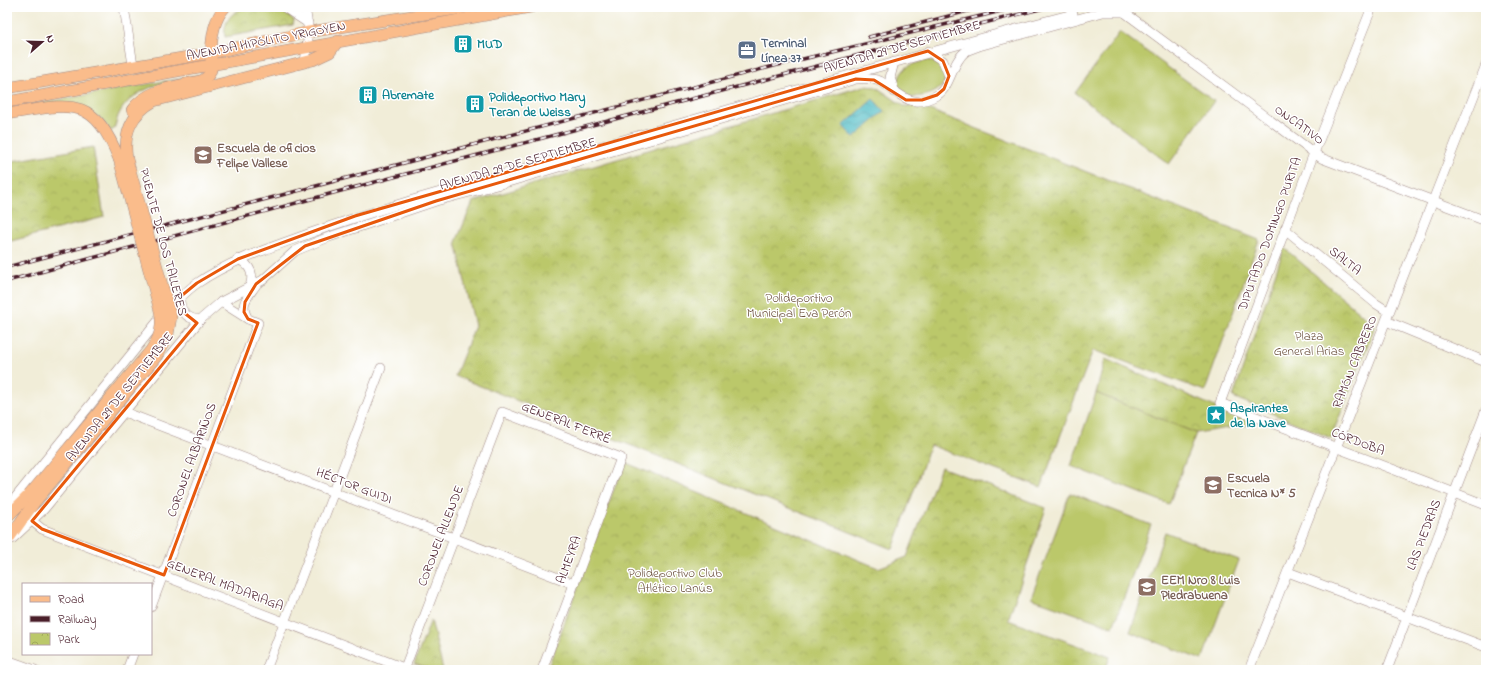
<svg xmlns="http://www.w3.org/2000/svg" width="1493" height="677" font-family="'Indie Flower',sans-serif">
<defs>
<pattern id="park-crowns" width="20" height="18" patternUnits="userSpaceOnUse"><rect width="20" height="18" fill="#bbc86a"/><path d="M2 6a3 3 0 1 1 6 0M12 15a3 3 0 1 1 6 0" fill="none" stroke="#a2ab5c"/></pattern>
<pattern id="water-waves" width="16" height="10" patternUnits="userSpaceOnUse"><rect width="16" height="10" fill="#4dbcc5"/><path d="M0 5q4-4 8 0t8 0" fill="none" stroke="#4298a0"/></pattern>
</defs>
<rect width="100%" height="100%" fill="#fff"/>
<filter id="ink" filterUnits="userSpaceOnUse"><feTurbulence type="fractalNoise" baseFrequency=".025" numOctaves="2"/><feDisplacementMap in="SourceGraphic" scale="8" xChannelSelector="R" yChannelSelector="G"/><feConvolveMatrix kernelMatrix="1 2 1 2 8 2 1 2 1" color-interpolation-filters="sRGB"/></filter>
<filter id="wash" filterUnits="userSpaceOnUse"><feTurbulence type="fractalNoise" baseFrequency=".012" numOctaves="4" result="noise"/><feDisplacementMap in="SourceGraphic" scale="16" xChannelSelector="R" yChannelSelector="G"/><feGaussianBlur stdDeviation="0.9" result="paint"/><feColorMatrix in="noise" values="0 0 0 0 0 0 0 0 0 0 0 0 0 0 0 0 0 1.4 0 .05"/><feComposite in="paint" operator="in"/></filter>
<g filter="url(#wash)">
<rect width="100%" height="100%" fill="#f1edd8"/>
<!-- grass -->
<g fill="#bbc86a" stroke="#82744a">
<path d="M1120 32 1214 101 1169 164 1075 93Z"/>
<path d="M928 60C944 64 953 80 936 91 928 96 919 96 911 98L902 93 897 85C902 65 910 65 928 60Z"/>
<path d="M198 75C172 81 134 86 120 112 117 117 116 124 114 129L111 131 99 117 33 105 24 106Z"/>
<path d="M1096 393 1196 433 1169 504 1071 466Z"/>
<path d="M1070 493 1151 525 1113 627 1031 598Z"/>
<path d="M1165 532 1239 560 1202 660 1130 632Z"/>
</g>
<!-- park -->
<g fill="url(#park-crowns)" stroke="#82744a">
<path d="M249 7H277L294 20 293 25 225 37C222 21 234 9 249 7Z"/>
<path d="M864 86 876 87 904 106 922 107 1259 240 1205 391 1093 350 1041 487 930 445 893 549 455 376 475 326 456 242 473 202Z"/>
<path d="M93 147 104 217 7 242V162Z"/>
<path d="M1284 248 1375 326 1331 438 1233 397Z"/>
<path d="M1105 359 1254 424 1196 433 1096 393Z"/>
<path d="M624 462 878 568 907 557 941 467 1046 508 1008 620 1110 657 1105 670H547Z"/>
<path d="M431 620 443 670H433L414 664Z"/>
</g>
<!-- water -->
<path fill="url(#water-waves)" stroke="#4c6e78" d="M873 99 884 111 854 138 843 126Z"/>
</g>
<g filter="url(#ink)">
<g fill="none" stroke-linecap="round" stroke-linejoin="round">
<defs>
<g id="minor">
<path d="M124 7 133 65"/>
<path d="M284 7 308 23"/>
<path d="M305 7 309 32 305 62"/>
<path d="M1372 7 1314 153 1220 403 1486 505"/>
<path d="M1124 12 1321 158 1486 221"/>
<path d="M928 51 943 61 949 76"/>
<path d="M894 62 890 78 895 92"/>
<path d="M1285 229 1375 303 1389 312"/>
<path d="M238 259C251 265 255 276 249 288"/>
<path d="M180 297C179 310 186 319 200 320"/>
<path d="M248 319C239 304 247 298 256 285"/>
<path d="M1386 321 1486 362"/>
<path d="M124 412 574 584"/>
<path d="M7 508 158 321C170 308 182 294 196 284 231 260 269 248 308 234 400 201 494 178 588 150 750 104 910 56 1073 14"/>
<path d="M32 521 42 529 409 670"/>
<path d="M12 539 44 509 200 320 221 302 263 280 295 251 329 237 436 201 508 182 856 79C864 78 872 78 880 81 901 93 909 111 937 95 950 88 952 62 965 52 969 49 975 48 979 46L1103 12H1124"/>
<path d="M1288 572 1486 647"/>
<path d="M151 607 258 323 248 319 221 302"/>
<path d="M7 660 35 670"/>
<path d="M127 670 133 654"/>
<path d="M266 670 381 368"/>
<path d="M404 670 502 412 621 458 542 670"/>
<path d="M1249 670 1486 65"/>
<path d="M1387 670 1486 410"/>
</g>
<g id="major">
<path d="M7 88 211 53 309 32 470 7"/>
<path d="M7 102 531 7"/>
<path d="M132 110C147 88 180 86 203 80 215 72 211 64 211 52 212 36 214 19 225 7"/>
<path d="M7 114C68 105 92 92 119 159"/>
<path d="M127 159C123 133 131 114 154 101L313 60 330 52 338 41"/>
<path d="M7 517 29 495"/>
<path d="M7 541 34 503"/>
</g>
</defs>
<!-- minor casing -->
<use href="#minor" stroke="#9e8682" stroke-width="10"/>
<!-- major casing -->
<use href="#major" stroke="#9e8682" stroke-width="12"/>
<!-- minor -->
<use href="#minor" stroke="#fff" stroke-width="9"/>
<!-- major -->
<use href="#major" stroke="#fabc8b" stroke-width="11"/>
<defs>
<g id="rail">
<path d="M869 37 983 7"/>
<path d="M7 267 774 66 1018 7"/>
<path d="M7 281 337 192 905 43 1048 7"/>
</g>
</defs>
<!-- rail casing -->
<use href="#rail" stroke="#4a1f2b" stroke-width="3.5"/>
<!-- rail -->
<use href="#rail" stroke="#fff" stroke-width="2" stroke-dasharray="6" stroke-linecap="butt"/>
<defs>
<g id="major-bridge">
<path d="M29 495 151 350C160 337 163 327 160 311L119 159"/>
<path d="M34 503 156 357 168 335 171 317 127 159"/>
</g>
</defs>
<!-- major-bridge casing -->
<use href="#major-bridge" stroke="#9e8682" stroke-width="12" stroke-linecap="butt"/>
<!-- major-bridge -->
<use href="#major-bridge" stroke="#fabc8b" stroke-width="11"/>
</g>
</g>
<!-- marked area -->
<path fill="none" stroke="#e8590c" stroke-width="3" stroke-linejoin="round" d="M928 51 943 61 949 76 944 89 937 95 922 100H906L874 80 856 79 436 201 305 246 256 284 245 302 244 312 248 319 258 323 164 575 42 529 32 521 197 323 182 311 180 297 197 283 238 259 355 216Z"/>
<!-- icons -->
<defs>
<symbol id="building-square" viewBox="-11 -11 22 22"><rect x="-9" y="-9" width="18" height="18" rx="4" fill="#0f9aa8" stroke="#fff"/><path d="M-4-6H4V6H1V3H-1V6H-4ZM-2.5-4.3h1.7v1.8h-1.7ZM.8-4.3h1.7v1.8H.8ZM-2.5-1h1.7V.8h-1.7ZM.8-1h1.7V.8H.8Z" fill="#fff"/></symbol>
<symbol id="office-square" viewBox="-11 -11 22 22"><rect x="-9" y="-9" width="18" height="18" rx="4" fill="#5c6f8a" stroke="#fff"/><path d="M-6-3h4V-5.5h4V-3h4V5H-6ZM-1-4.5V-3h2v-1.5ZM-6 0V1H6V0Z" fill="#fff"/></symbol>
<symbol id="university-square" viewBox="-11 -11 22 22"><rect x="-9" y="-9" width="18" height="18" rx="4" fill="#8d6e63" stroke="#fff"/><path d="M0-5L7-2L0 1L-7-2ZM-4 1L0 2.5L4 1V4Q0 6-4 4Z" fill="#fff"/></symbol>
<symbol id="sight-square" viewBox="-11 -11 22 22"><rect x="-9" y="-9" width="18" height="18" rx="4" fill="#0f9aa8" stroke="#fff"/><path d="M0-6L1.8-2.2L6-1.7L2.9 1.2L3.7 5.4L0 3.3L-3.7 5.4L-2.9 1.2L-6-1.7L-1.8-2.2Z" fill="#fff"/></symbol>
<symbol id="school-square" viewBox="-11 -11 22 22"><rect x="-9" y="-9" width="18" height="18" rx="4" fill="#8d6e63" stroke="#fff"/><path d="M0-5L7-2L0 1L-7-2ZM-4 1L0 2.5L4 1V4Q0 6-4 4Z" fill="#fff"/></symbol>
</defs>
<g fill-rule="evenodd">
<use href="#building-square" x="452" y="33" width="22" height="22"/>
<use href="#office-square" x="736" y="39" width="22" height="22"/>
<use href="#building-square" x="357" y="84" width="22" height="22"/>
<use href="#building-square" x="464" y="93" width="22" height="22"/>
<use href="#university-square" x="192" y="144" width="22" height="22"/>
<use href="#sight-square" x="1205" y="404" width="22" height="22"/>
<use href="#school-square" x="1202" y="474" width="22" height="22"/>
<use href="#school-square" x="1136" y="576" width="22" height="22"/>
</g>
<g text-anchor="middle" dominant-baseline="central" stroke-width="3" stroke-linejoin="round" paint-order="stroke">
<!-- street labels -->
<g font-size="13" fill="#4a1f2b" stroke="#fff">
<text transform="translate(266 41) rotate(-11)">AVENIDA HIPÓLITO YRIGOYEN</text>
<text transform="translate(902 47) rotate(-16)">AVENIDA 29 DE SEPTIEMBRE</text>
<text transform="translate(1299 125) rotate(36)">ONCATIVO</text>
<text transform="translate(518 164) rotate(-16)">AVENIDA 29 DE SEPTIEMBRE</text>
<text transform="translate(1270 234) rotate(-70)">DIPUTADO DOMINGO PURITA</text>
<text transform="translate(163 242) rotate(75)">PUENTE DE LOS TALLERES</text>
<text transform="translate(1345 261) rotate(39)">SALTA</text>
<text transform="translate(1355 362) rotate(-68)">RAMÓN CABRERO</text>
<text transform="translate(120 397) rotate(-51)">AVENIDA 29 DE SEPTIEMBRE</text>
<text transform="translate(566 423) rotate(21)">GENERAL FERRÉ</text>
<text transform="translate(1358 442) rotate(21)">CÓRDOBA</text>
<text transform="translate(192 460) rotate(-70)">CORONEL ALBARIÑOS</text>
<text transform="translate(354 486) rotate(21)">HÉCTOR GUIDI</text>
<text transform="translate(1424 535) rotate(-69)">LAS PIEDRAS</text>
<text transform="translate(441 536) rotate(-69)">CORONEL ALLENDE</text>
<text transform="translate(569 560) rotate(-70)">ALMEYRA</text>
<text transform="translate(225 585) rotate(21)">GENERAL MADARIAGA</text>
</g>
<!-- service labels -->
<g font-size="13" font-weight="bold" fill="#4e5e75" stroke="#fff" text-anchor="start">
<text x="761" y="43">Terminal<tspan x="761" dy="15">Línea 37</tspan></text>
</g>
<!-- culture labels -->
<g font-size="13" font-weight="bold" fill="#0d838f" stroke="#fff" text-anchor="start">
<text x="477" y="44">MUD</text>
<text x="382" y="95">Abremate</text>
<text x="489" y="97">Polideportivo Mary<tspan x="489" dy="15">Teran de Weiss</tspan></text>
<text x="1230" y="408">Aspirantes<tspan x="1230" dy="15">de la Nave</tspan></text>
</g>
<!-- education labels -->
<g font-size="13" font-weight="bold" fill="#785e54" stroke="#fff" text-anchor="start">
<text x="217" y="148">Escuela de oficios<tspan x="217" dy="15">Felipe Vallese</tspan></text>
<text x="1227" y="478">Escuela<tspan x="1227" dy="15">Tecnica N* 5</tspan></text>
<text x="1161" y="580">EEM Nro 8 Luis<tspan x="1161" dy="15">Piedrabuena</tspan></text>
</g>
<!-- park labels -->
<g font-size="13" fill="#6c523e" stroke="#fff">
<text x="799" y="298">Polideportivo<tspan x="799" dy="15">Municipal Eva Perón</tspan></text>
<text x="1309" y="336">Plaza<tspan x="1309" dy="15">General Arias</tspan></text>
<text x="675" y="573">Polideportivo Club<tspan x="675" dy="15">Atlético Lanús</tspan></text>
</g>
</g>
<!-- margin -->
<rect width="1493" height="677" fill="none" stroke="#fff" stroke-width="24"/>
<!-- legend -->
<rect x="22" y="583" width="130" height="72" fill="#ffffff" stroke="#b7a5aa"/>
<rect x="30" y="596" width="20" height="6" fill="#fabc8b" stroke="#b7a5aa"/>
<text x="58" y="603" font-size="12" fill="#4a1f2b">Road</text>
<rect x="30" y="616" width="20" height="6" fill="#4a1f2b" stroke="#b7a5aa"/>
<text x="58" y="623" font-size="12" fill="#4a1f2b">Railway</text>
<rect x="30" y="633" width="20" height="12" fill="url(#park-crowns)" stroke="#b7a5aa"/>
<text x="58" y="643" font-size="12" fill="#4a1f2b">Park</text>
<!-- north arrow -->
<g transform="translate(42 42) rotate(70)" stroke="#ffffff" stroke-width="3" paint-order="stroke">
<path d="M0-3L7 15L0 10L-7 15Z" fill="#4a1f2b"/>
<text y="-6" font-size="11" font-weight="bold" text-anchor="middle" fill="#4a1f2b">N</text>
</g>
</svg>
